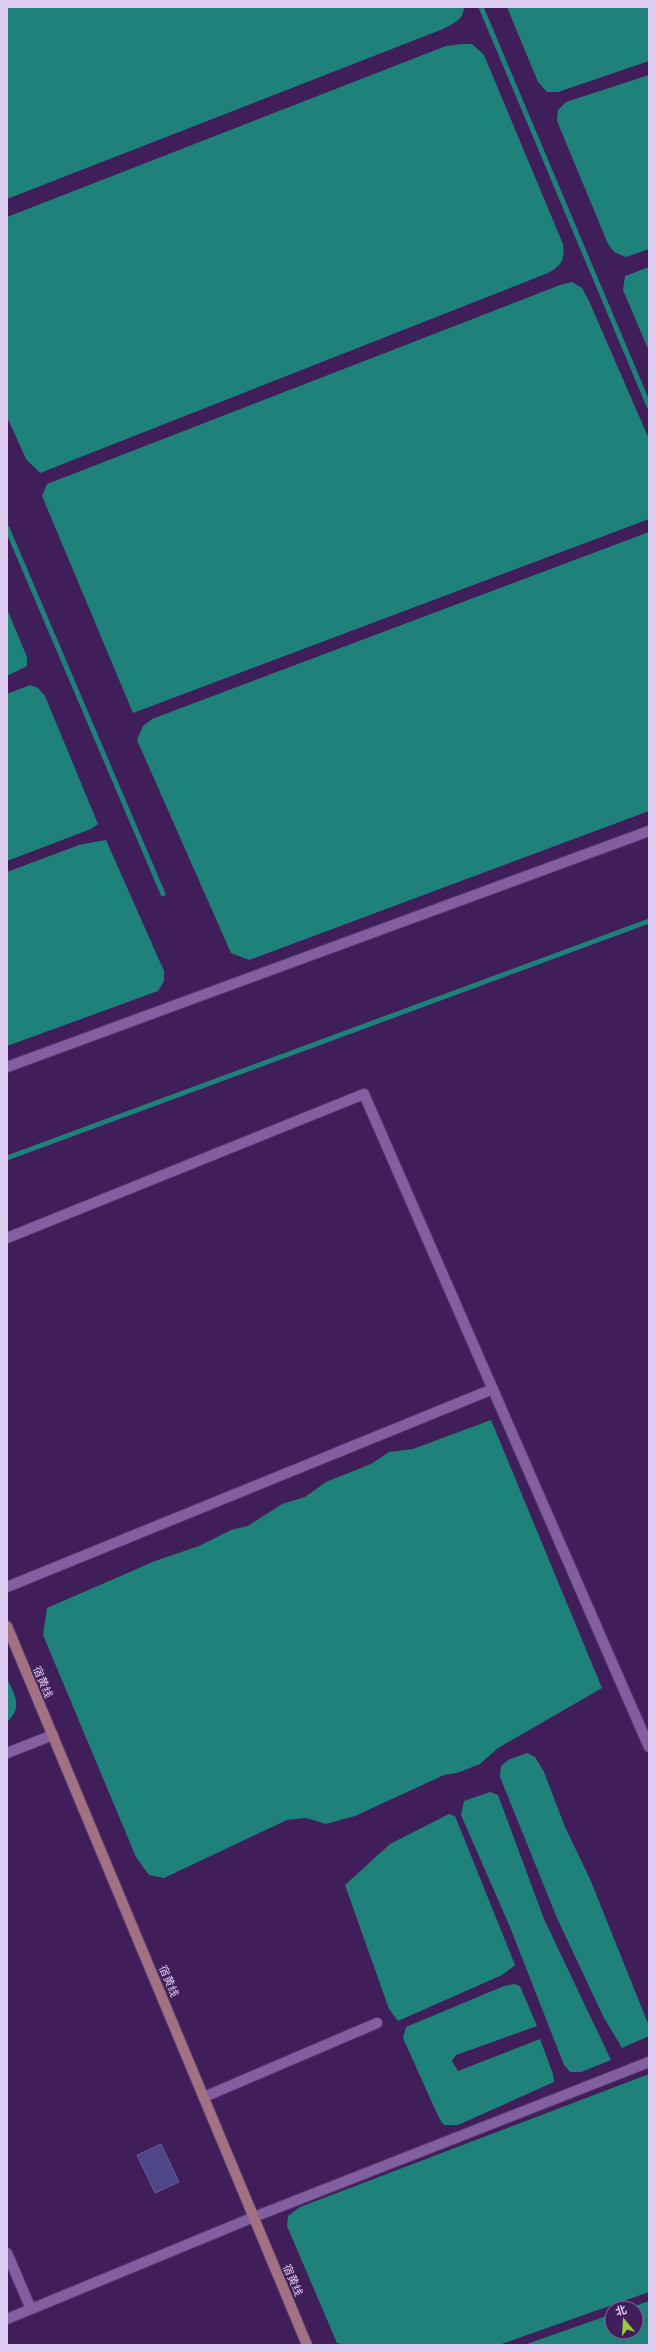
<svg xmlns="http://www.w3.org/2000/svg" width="656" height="2352" font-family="'DM Sans','Noto Sans SC',sans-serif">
<rect width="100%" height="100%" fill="#401e59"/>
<!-- water -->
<g fill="#1f827a">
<path d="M7 7H464C464 20 452 24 443 29L7 199Z"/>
<path d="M507 7H649V61L558 92H547L538 82Z"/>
<path d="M462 44H472L484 55 563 244C565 260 562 265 548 273L40 473 26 459 7 417V217L446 46Z"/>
<path d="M649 75V249L626 257 614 252 608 244 557 121 558 110 566 102Z"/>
<path d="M649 267V351L623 290 625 276Z"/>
<path d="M572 282 582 288 589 301 649 439V519L133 713 42 496 47 484 560 285Z"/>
<path d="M649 532V811L249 960 231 953 137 740 143 726 152 719Z"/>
<path d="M7 609 27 657V666L7 676Z"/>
<path d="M30 685 38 688 45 696 98 824 91 829 7 861V694Z"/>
<path d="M106 840 164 971V981L158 991 7 1046V872L79 845Z"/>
<path d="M491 1420 602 1688 498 1748 480 1764 457 1773 444 1775 355 1816 326 1824 306 1818 287 1820 164 1878 149 1875 136 1857 43 1635 47 1608 155 1561 199 1546 231 1530 248 1526 282 1504 305 1497 326 1482 371 1464 389 1452 413 1449Z"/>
<path d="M7 1678C14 1695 24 1707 7 1722Z"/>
<path d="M527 1753 535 1757 544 1772 565 1827 590 1879 649 2026V2036L622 2048 603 2016 557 1918 500 1777 501 1766 508 1760Z"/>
<path d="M490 1792 498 1795 544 1919 611 2060 581 2072H570L564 2065 510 1927 461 1815 464 1801Z"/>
<path d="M449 1814 455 1816 515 1965 502 1975 398 2021 389 2009 345 1885 390 1844Z"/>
<path d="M514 1984 520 1986 537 2026 456 2055 452 2061 458 2071 540 2039 553 2074 554 2082 458 2125H444L439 2118 403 2038 406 2027 504 1986Z"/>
<path d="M649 2074V2292L499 2345H345L337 2343 287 2226 288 2216 300 2207Z"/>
<path d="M649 2301V2345H524L612 2314V2332H636V2308H629Z"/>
</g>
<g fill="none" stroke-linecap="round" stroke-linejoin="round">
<!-- stream -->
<g stroke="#1f827a" stroke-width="5">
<path d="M481 7 649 406"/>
<path d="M7 528 163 894"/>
<path d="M7 1158 649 921"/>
</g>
</g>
<!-- building -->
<path fill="#4f4687" stroke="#635b9e" d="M161 2144 179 2182 155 2193 137 2155Z"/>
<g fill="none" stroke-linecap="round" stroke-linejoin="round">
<defs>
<g id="lane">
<path d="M7 1067 649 831"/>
<path d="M7 1238 364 1094 649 1747"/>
<path d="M7 1587 493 1389"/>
<path d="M7 1753 53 1735"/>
<path d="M204 2097 377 2023"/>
<path d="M7 2253 31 2309"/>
<path d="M7 2319 254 2217 649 2062"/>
</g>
<path id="secondary" d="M7 1626 307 2345"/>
</defs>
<!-- lane casing -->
<use href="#lane" stroke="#5a3b6f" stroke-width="12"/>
<!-- secondary casing -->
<use href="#secondary" stroke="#5a3b6f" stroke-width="12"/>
<!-- lane -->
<use href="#lane" stroke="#825fa0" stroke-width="10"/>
<!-- secondary -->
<use href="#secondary" stroke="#a27182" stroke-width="10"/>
</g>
<g text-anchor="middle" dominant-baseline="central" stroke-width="3.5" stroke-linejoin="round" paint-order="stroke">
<!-- street labels -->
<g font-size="11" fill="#dfcdf1" stroke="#401e59">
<text transform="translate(43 1682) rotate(67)">宿黄线</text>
<text transform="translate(169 1981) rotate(67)">宿黄线</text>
<text transform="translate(293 2280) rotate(67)">宿黄线</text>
</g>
</g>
<!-- border -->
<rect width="656" height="2352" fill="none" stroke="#dfcdf1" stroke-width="16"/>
<!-- north arrow -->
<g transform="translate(624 2320) rotate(342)"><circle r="19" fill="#401e59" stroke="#806496"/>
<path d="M0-3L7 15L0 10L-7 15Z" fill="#97cc39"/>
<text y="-6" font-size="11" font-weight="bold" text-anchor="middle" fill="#dfcdf1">北</text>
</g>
</svg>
